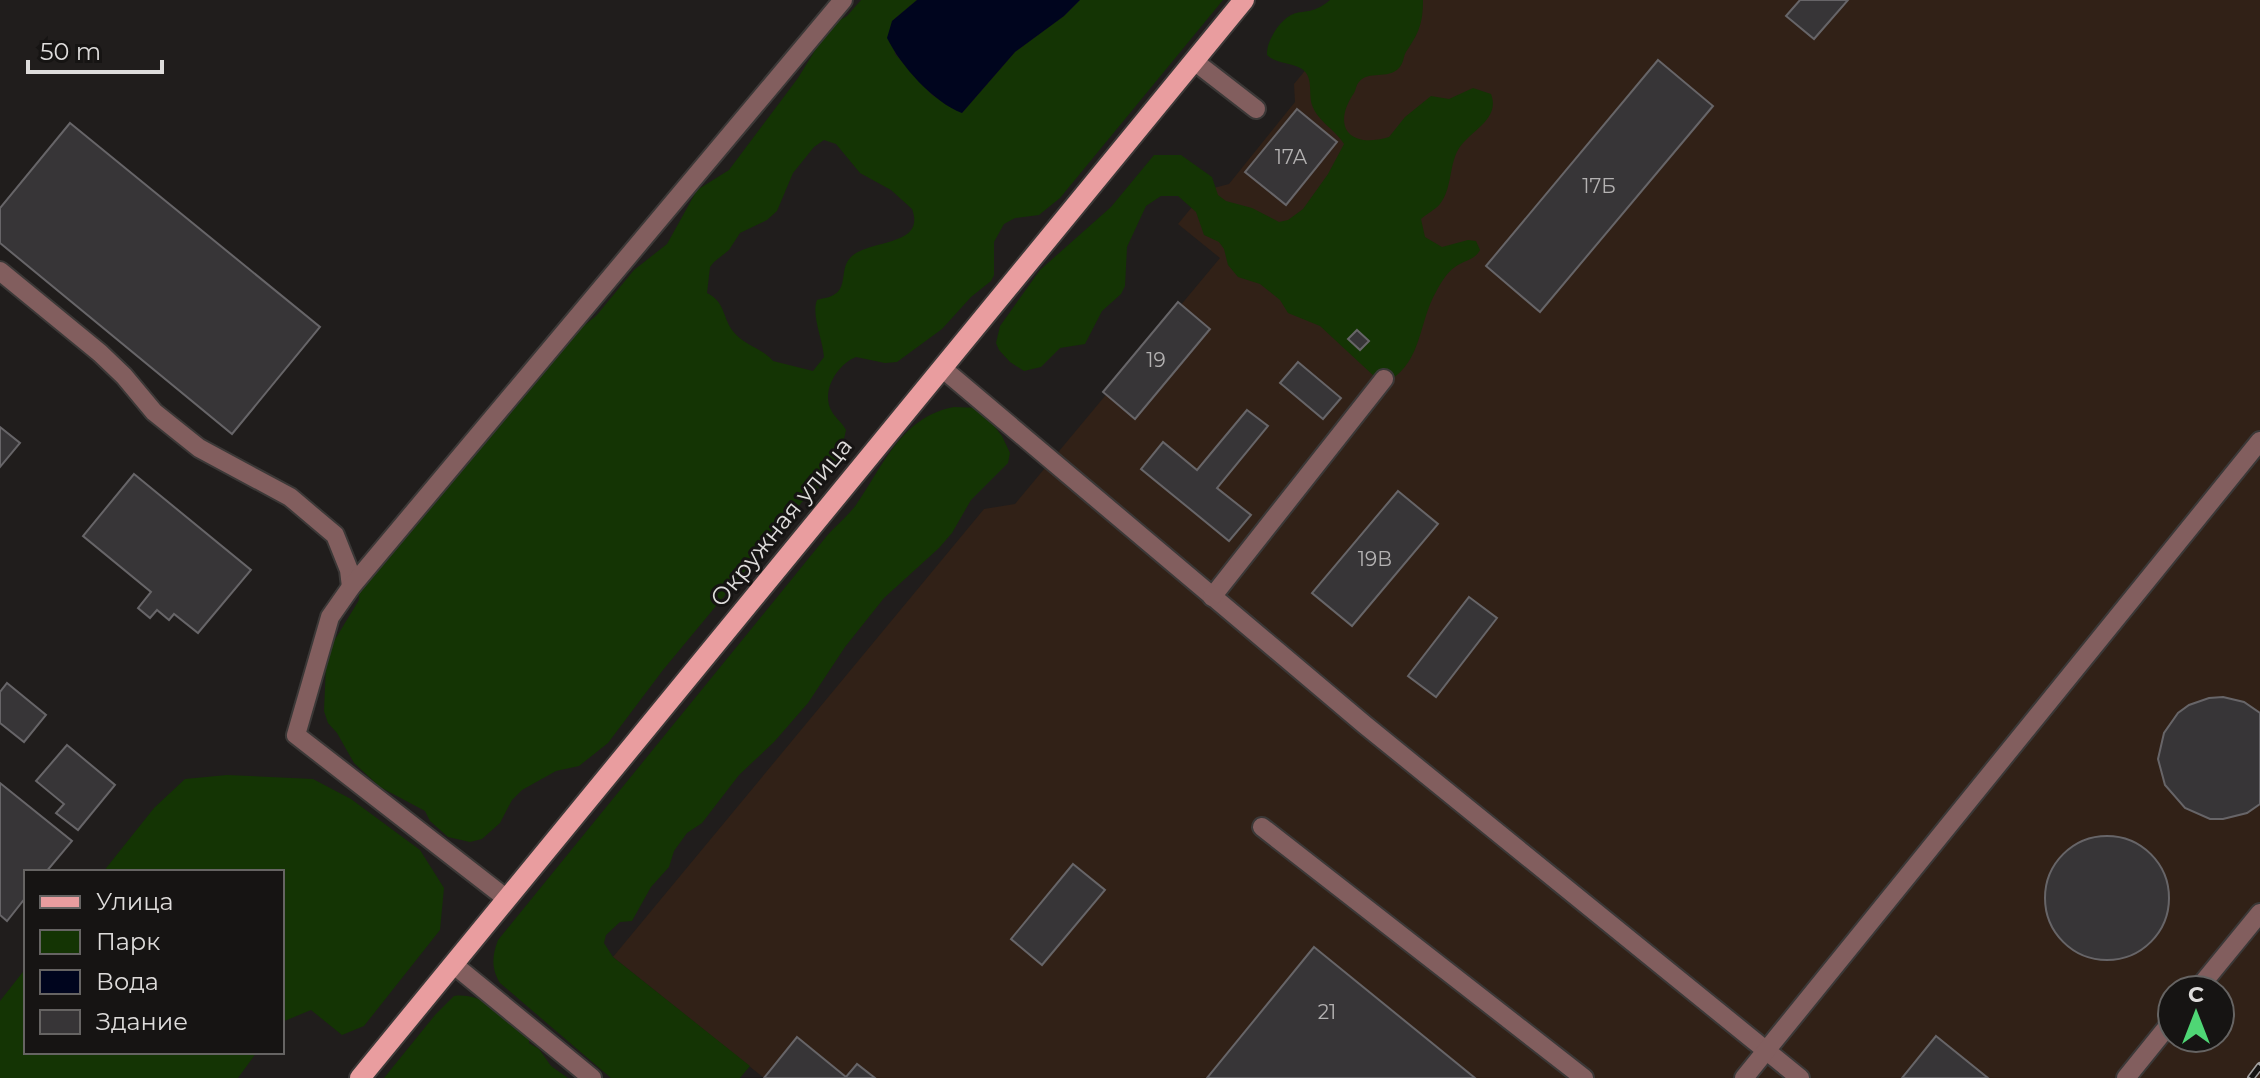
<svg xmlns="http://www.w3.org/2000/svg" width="2260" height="1078" font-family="Montserrat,sans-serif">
<rect width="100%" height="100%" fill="#201d1c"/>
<!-- industrial -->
<path fill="#312117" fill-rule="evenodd" d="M1363 0H2260V1078H764L613 957 984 509 1015 504 1220 258 1178 224 1206 190 1229 184 1295 102 1294 84ZM2172 990H2220V1038H2172Z"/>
<!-- green -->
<g fill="#143404" fill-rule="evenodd">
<path d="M861 0H917L892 21 895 54 932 95 962 113 1015 52 1064 16 1080 0H1223L1060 198 1039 215 1015 218 1004 224 994 242V275L991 281 971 297 942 329 897 362 885 363 856 357C838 364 821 390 831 410 834 417 842 422 846 430 841 457 826 488 802 502L663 670 608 743 579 766 556 771 522 790 512 800 500 823 482 839 470 842 448 837 430 821 425 811 380 787 354 763 337 733 328 723 324 711 326 664 334 641 359 600V594L572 335 596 316 634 270 667 244 697 190 729 170 798 78 830 26 847 16ZM824 140 836 144 860 173 891 190 912 209C926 246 872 239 852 256 839 267 848 286 835 294 830 298 823 298 817 300 811 315 823 340 824 357L813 371 773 361C762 348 743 345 732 330 722 315 725 302 707 293L710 267 714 262 729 250 740 233 767 220 777 211 793 173 814 147Z"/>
<path d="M1330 0H1423C1423 23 1419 33 1406 52 1403 57 1404 63 1399 68 1388 80 1368 70 1359 82 1356 85 1356 90 1354 93 1331 127 1350 149 1389 137L1405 117 1431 96 1449 99 1473 88 1491 94C1501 120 1469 131 1458 150 1449 166 1452 189 1440 204 1435 210 1426 214 1421 219L1425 237 1442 247 1468 240 1476 241 1480 250C1474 261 1464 260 1455 267 1447 272 1440 284 1436 292 1419 321 1422 361 1390 380L1375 377 1320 326 1288 313 1280 300 1260 284 1238 277 1228 265 1224 249 1219 242 1204 235 1196 212 1178 196H1161L1146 206 1127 247 1125 286 1121 294 1102 311 1085 344 1060 348 1041 367 1024 371 1010 362 999 350 996 343 1000 326 1040 270 1111 207 1154 155H1181L1212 177 1218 195 1226 201 1252 208 1279 222 1288 220 1303 209 1328 174 1344 144C1336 130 1318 122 1312 105 1308 92 1314 78 1302 69 1291 62 1276 64 1267 55 1267 45 1270 40 1275 31 1297 0 1304 22 1330 0Z"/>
<path d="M954 407 980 408 1002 436 1010 453 1008 463 971 500 952 533 939 548 884 598 845 647 808 703 774 742 739 775 702 823 687 833 674 851 669 867 651 887 632 921 620 922 606 935 604 943 613 957 750 1066 740 1078H611L500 983C491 968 492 956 498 940L826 537C835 526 847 517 856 505 884 465 901 417 954 407Z"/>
<path d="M227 775 313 779 351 799 420 850 444 888 440 930 364 1026 342 1035 311 1010 282 1022V872H103L154 808 185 779Z"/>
<path d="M26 968V1052H257L238 1078H0V1001Z"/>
<path d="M454 996C486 992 507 1019 529 1038V1043L539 1049 551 1066 568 1078H384L435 1015Z"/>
</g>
<!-- water -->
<path fill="#00051e" d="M917 0H1080L1064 16 1015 52 962 113C933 102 901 66 887 38L892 21Z"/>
<!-- building -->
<g fill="#373537" stroke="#676568" stroke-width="2">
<path d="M1800 0H1848L1814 39 1786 16Z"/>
<path d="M1658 60 1713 106 1540 312 1486 266Z"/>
<path d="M1297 109 1337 142 1286 205 1245 172Z"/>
<path d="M70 123 320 327 232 434 0 243V208Z"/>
<path d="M1178 302 1210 329 1135 419 1103 392Z"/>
<path d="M1357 330 1369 341 1360 350 1348 339Z"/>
<path d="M1298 362 1341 398 1323 419 1280 383Z"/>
<path d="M1247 410 1268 426 1217 488 1251 515 1229 541 1141 469 1163 442 1197 470Z"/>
<path d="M0 427 20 443 0 467Z"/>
<path d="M134 474 251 570 198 633 174 614 169 620 157 610 150 618 138 608 151 592 83 536Z"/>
<path d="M1398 491 1438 524 1352 626 1312 593Z"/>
<path d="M1469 597 1497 618 1436 697 1408 676Z"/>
<path d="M7 683 46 715 24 742 0 723V692Z"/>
<path d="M2223 697 2244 702 2260 713V804L2247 813 2223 819H2210L2185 808 2165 785 2158 759 2164 733 2178 713 2189 705 2209 698Z"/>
<path d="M67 745 115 785 78 830 56 813 64 804 36 781Z"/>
<path d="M0 783 72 841 46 872H26V897L7 921 0 915Z"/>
<circle cx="2107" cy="898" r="62"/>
<path d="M1073 864 1105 890 1042 965 1011 939Z"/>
<path d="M1314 947 1475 1078H1207Z"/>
<path d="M1936 1036 1988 1078H1902Z"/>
<path d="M797 1037 846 1077 857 1064 875 1078H764Z"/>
</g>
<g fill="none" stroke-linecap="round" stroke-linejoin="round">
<defs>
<g id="minor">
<path d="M1194 61 1256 109"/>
<path d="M0 271 100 353 124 376 154 412 199 448 290 497 335 535 349 570 351 587"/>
<path d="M942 368 1365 725 1800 1078"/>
<path d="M1212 597 1384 379"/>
<path d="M1262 827 1584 1078"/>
<path d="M507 899 296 735 330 617 351 587 843 0"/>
<path d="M453 964 592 1078"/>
<path d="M2197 990 2260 913"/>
<path d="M1744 1078 2260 441"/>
<path d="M2126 1078 2172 1021"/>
</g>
<path id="major" d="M360 1078 1244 0"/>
</defs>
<!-- minor casing -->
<use href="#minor" stroke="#3b3837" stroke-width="22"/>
<!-- major casing -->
<use href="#major" stroke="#3b3837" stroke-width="24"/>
<!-- minor -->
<use href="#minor" stroke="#825e5e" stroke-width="18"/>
<!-- major -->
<use href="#major" stroke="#e99d9f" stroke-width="20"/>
<defs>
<path id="rail" d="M2251 1078 2260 1066"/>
</defs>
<!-- rail casing -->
<use href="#rail" stroke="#a4a2a1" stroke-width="8"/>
<!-- rail -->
<use href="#rail" stroke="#161413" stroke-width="5" stroke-dasharray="15" stroke-linecap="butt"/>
</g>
<g text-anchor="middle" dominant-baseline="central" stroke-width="6" stroke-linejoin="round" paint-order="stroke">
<!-- number labels -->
<g font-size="20" fill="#b4b2b2">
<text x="1291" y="157">17А</text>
<text x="1599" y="186">17Б</text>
<text x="1156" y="360">19</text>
<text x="1375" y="559">19В</text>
<text x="1327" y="1012">21</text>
</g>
<!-- street labels -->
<g font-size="24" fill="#dedcdb" stroke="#161413">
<text transform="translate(781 522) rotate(-51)">Окружная улица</text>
</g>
</g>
<!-- legend -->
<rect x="24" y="870" width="260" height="184" fill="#161413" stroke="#666463" stroke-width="2"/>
<rect x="40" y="896" width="40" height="12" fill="#e99d9f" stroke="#666463" stroke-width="2"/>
<text x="96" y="910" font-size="24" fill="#dedcdb">Улица</text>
<rect x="40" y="930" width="40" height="24" fill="#143404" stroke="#666463" stroke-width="2"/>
<text x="96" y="950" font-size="24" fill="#dedcdb">Парк</text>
<rect x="40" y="970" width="40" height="24" fill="#00051e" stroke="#666463" stroke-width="2"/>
<text x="96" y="990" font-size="24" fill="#dedcdb">Вода</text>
<rect x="40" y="1010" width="40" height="24" fill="#373537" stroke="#666463" stroke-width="2"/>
<text x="96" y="1030" font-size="24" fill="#dedcdb">Здание</text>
<!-- north arrow -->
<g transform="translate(2196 1014)"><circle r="38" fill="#161413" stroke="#666463" stroke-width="2"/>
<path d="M0-6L14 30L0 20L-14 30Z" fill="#4fd675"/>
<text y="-12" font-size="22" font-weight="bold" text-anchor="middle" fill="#dedcdb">С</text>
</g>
<!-- scale -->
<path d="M28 60v12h134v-12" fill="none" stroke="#dedcdb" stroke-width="4"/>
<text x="40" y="60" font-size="24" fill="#dedcdb" stroke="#161413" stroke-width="6" paint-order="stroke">50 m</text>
</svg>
